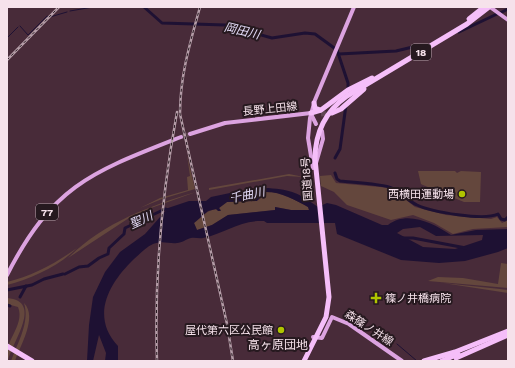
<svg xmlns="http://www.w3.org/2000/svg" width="515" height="368" font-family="'Work Sans','Noto Sans JP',sans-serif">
<rect width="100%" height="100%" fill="#482b39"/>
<!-- green -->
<g fill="#64473d">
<path d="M187 155 195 189 162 199 140 208 160 198 188 190 187 177 190 176Z"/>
<path d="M418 171H455L457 173 461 171 481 172 480 202H464L423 185 421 184Z"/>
<path d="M289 174 304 177 287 176 209 190V188Z"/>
<path d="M331 175 336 183 391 188 415 207 446 215 491 219 497 217 502 223 508 220V227L473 229 453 234 434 223 413 215 391 220 347 205 334 192 321 186 320 176Z"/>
<path d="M196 192 151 208 129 218 68 258C103 223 149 206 196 192Z"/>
<path d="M266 192C282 192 295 200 308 207L309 210H291L275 207V210L228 215 212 225 197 230 194 223C202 217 210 206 221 210L219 208 227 202 259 200 263 193Z"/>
<path d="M77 248C59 266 31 279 7 285V282C32 276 56 263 77 248Z"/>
<path d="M501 263 508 264V288L428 281 438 277 463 278 498 284Z"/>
<path d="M443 283 500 289 508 290V293Z"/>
<path d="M7 298C44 301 12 342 8 361 0 345 26 326 18 307L7 304Z"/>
<path d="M24 303C38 317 20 346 15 361H11C18 342 30 322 24 303Z"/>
</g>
<!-- water -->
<path fill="#1e1133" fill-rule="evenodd" d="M268 188C293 190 298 193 318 207L327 203 336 205 382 225H388C407 210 433 223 451 235L476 230 508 229V248L498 252 465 261 439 263 401 260 337 234 335 223H267L264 221C239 220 226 233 203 238 199 239 195 237 191 238 186 239 182 243 177 243 169 244 162 240 153 244 146 247 140 254 134 259 109 283 90 316 118 346V361H105L106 353 99 335 93 361H87L89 325 93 297 105 272 120 252 145 234 168 208 189 201H206L211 197 230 193ZM266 192C282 192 295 200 308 207L309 210H291L275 207V210L228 215 212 225 197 230 194 223 208 211 216 209 218 211H221L219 208 227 202 257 201 263 193ZM420 227 436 236 483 235 482 240 455 249 423 247 397 233 403 229Z"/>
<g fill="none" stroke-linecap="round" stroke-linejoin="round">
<!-- stream -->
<g stroke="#1e1133" stroke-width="1">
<path d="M70 11 93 7"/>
<path d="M20 26 28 35 47 16 50 17 67 12"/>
<path d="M7 38 18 27"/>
<path d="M397 344 417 361"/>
</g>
<!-- river -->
<g stroke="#1e1133" stroke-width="3">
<path d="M144 7 162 23 225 25 272 38 305 33 315 34 337 50 348 83V91"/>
<path d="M500 13 508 9"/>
<path d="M459 32 497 14"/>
<path d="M339 54 396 51 417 46"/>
<path d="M335 158 340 149 346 105"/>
<path d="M335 173 337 179 340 181C350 182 384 184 392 188 401 192 408 201 417 205 432 212 484 221 498 214L501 219 505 220 508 217"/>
<path d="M401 238H413L466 248"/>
<path d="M65 274 79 267 88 266 99 258 108 254 109 248 124 234 125 228 165 209 169 210"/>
<path d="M7 290 32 285 44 279 63 274"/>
<path d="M20 297 26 286"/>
<path d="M7 305 10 306"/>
</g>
<!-- major-tunnel -->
<path stroke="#624654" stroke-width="4" stroke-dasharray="4 2" stroke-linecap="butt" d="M181 137 190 134"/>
<!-- highway-tunnel -->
<path stroke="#624654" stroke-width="5" stroke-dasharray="5 2.5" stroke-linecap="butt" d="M321 114 332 113"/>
<!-- major -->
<g stroke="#dca3e0" stroke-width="4">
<path d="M490 7 508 20"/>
<path d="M311 114 316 124"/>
<path d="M190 134 225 123 311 113"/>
<path d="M316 163 323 139 322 131"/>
<path d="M313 168 308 138 310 118 315 100 354 7"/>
<path d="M7 275C53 185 92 172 181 137"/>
<path d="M313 337 322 338 332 317 349 324 402 361"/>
</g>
<!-- highway -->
<g stroke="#f5bef9" stroke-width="5">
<path d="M469 19 484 7"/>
<path d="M314 103 315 108 320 110"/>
<path d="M311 113 321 110 348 90 372 78"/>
<path d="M332 113 341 109 364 89"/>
<path d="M7 346 32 361"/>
<path d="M456 358 508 335"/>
<path d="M304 361 326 317 329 297 315 159C315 133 326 111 347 96L467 24 489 7"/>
<path d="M424 361 455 352 508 331"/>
<path d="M442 361 458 354"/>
</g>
<defs>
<g id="rail">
<path d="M200 7C190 43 180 76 180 114L227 324 233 361"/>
<path d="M7 60 59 7"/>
<path d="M157 361C154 278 162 194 177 112"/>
</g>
</defs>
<!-- rail casing -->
<use href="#rail" stroke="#b59da8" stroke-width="2.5"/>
<!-- rail -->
<use href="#rail" stroke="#26191f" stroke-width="1" stroke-dasharray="3" stroke-linecap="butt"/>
</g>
<!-- markers -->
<g fill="#b0c500" stroke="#26191f" stroke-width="1.5">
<circle cx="462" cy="194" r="4"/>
<path d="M374 292h4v4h4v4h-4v4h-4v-4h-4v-4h4z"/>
<circle cx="281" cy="330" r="4"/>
</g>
<g text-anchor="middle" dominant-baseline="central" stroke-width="4" stroke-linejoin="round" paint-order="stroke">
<!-- shield labels -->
<g fill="#26191f" stroke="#b8a6ae" stroke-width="1">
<rect x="411" y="44" width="20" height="16" rx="3"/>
<rect x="36" y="204" width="22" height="16" rx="3"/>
</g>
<g font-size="10" font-weight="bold" fill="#f6e2eb">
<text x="421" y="52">18</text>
<text x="47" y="212">77</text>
</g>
<!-- street labels -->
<g font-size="11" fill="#f6e2eb" stroke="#26191f">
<text transform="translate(270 109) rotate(-6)">長野上田線</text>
<text transform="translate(307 179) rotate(-94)">国道18号</text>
<text transform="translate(369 328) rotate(33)">森篠ノ井線</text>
</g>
<!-- poi labels -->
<g font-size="11" fill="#f6e2eb" stroke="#26191f" text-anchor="end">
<text x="454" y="194">西横田運動場</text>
<text x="385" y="298" text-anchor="start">篠ノ井橋病院</text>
<text x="273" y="330">屋代第六区公民館</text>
</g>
<!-- water labels -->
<g font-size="12" font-style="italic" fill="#e3dbf7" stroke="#26191f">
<text transform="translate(242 31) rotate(13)">岡田川</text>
<text transform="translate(247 195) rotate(-12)">千曲川</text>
<text transform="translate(141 220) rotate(-25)">聖川</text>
</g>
<!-- neighbourhood labels -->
<g font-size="12" fill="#f6e2eb" stroke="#26191f">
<text x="278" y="345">高ヶ原団地</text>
</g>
</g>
<!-- border -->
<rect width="515" height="368" fill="none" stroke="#f6e2eb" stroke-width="16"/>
</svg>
